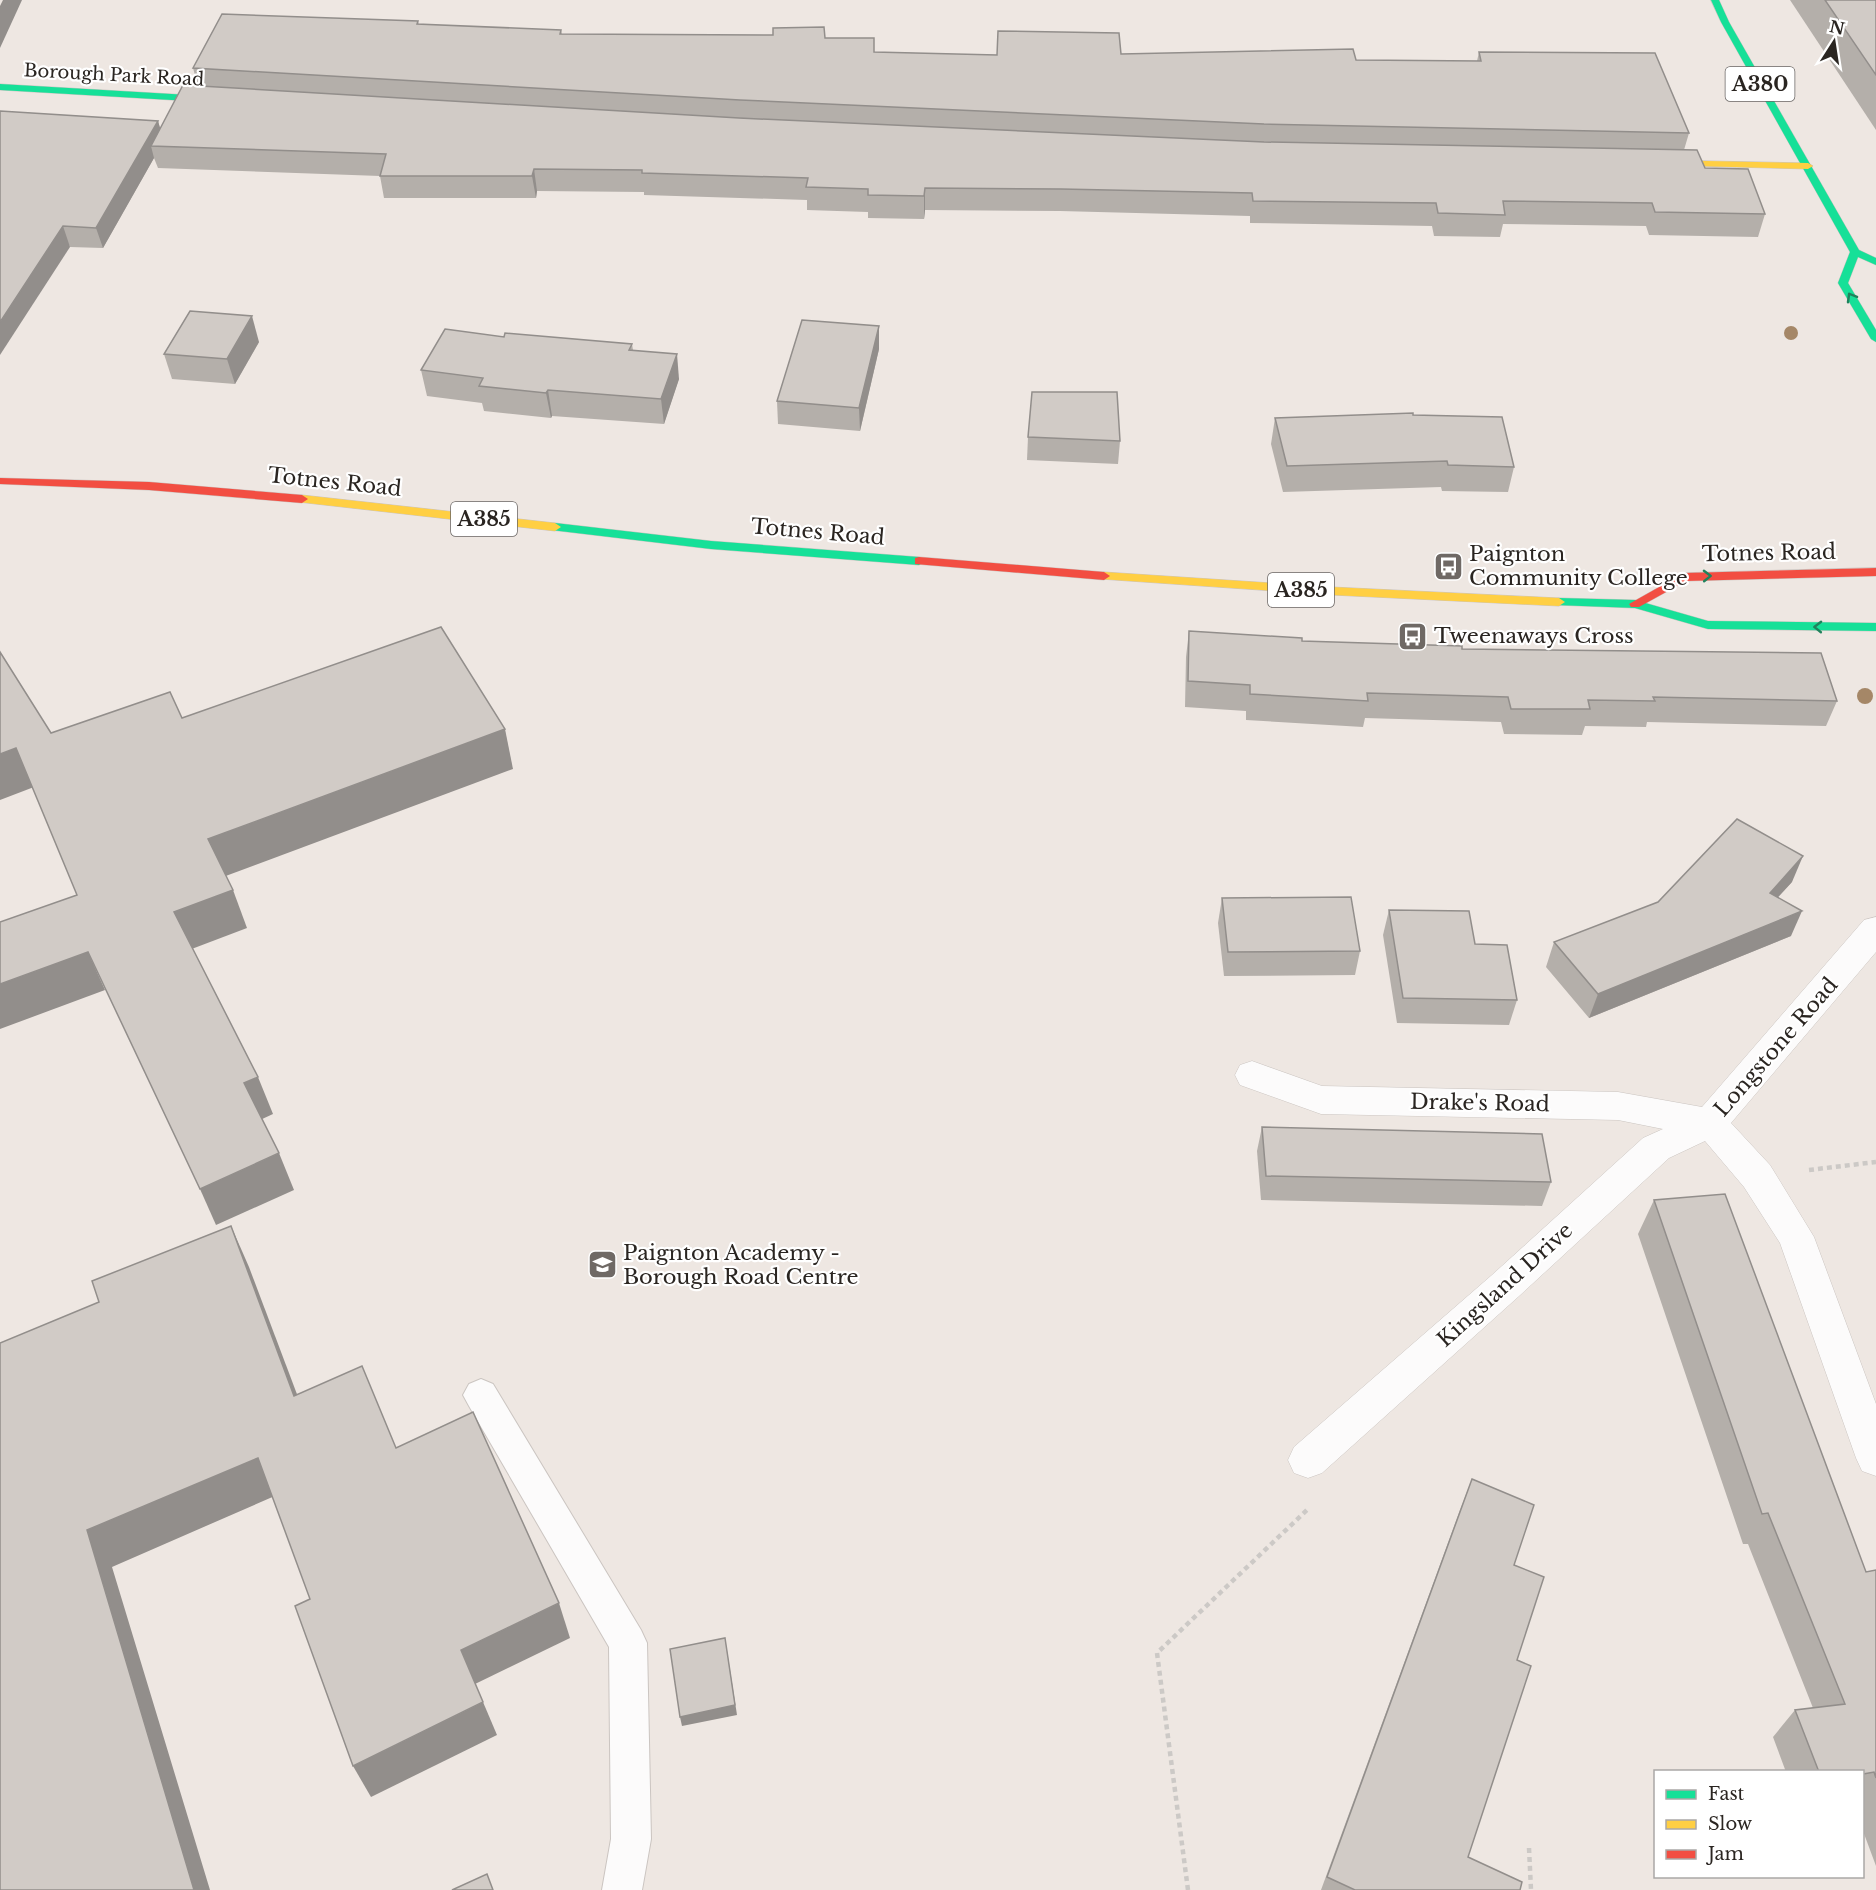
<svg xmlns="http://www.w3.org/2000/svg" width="1876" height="1890" font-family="'Libre Baskerville',serif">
<rect width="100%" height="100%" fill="#eee7e2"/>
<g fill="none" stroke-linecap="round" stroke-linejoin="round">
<defs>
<path id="lane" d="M481 1379 493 1384 641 1630 647 1643 651 1839 642 1890H602L611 1839 609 1647 469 1406 463 1395 469 1384Z"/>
<path id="street" d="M1876 917V952L1731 1123 1770 1165 1814 1237 1876 1404V1476L1862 1471 1856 1458 1780 1243 1744 1187 1705 1141 1669 1158 1518 1297 1322 1473 1308 1478 1294 1473 1288 1460 1294 1447 1492 1275 1643 1138 1663 1129 1618 1120 1321 1114 1240 1085 1235 1075 1240 1065 1252 1061 1322 1086 1618 1092 1702 1107 1864 920Z"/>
<g id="fast">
<path d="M1711 0H1719L1729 22 1859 250 1876 258V265L1858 257 1848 283 1876 330V342L1871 339 1838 283 1850 252 1721 22Z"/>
<path d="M0 84 223 97 228 100 223 103 0 90Z"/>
<path d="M555 523 711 541 919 557 925 561 919 565 711 549 551 530V524Z"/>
<path d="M1559 598 1635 600 1708 621 1876 623V631L1708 629 1635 608 1555 605 1553 602 1555 599Z"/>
</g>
<g id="slow">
<path d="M1659 160 1808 163 1813 166 1808 169 1656 165 1654 163Z"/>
<path d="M302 495 555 523 561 527 555 531 298 502V496Z"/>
<path d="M1104 572 1332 587 1559 598 1565 602 1559 606 1332 595 1100 579 1098 576Z"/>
</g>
<g id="jam">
<path d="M0 478 149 482 302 495 308 499 302 503 149 490 0 484Z"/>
<path d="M919 557 1104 572 1110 576 1104 580 915 564V558Z"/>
<path d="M1876 568V576L1686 581 1639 607H1631L1629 604 1684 573Z"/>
</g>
</defs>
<!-- lane casing -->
<use href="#lane" stroke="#cbc5c1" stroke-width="2"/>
<!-- street casing -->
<use href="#street" stroke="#cbc5c1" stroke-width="1"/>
<!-- fast casing -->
<use href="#fast" stroke="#cbc5c1" stroke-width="1"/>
<!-- slow casing -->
<use href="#slow" stroke="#cbc5c1" stroke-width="1"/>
<!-- jam casing -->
<use href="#jam" stroke="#cbc5c1" stroke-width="1"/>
<!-- path -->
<g stroke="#ccc9c6" stroke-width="4.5" stroke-dasharray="5 4" stroke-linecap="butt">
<path d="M1809 1170 1876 1162"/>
<path d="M1529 1848 1531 1890"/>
<path d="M1188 1890 1157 1653 1309 1508"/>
</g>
<!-- lane -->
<use href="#lane" fill="#fcfbfb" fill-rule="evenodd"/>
<!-- street -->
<use href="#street" fill="#fcfbfb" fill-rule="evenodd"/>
<!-- fast -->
<use href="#fast" fill="#16e098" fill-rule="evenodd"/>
<!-- slow -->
<use href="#slow" fill="#ffcf43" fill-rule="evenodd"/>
<!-- jam -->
<use href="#jam" fill="#f24e42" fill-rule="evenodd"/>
</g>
<!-- trees -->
<g fill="#a58767">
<circle cx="1791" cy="333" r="7"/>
<circle cx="1865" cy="696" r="8"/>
</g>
<!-- wall -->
<g fill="#b4afaa">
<path d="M1790 0H1876V130Z"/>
<path d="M418 21 419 25 561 30 562 34 825 38 875 52 997 55 1121 54 1356 60 1477 61 1479 52 1689 133 1684 150 1705 168 1765 214 1758 237 1649 235 1646 226 1503 224 1500 237 1434 236 1432 226 1250 223V216L1060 211 925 210 924 219 868 218V212L807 210V200L644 195V192L537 191 536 198H384L380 176 158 168 154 158 103 248 70 247 0 111 158 121 160 129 198 86 193 68Z"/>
<path d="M879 326V349L860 431 778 424 777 401Z"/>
<path d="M504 337 632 344 633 350 679 379 664 424 552 416 551 418 484 411 482 403 427 396 421 370Z"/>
<path d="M259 342 235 384 172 379 164 354Z"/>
<path d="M1413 415 1514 467 1508 492 1442 491 1441 487 1283 492 1271 444 1275 418Z"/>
<path d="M1028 437 1120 441 1118 464 1027 460Z"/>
<path d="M1189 631 1302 641 1462 649 1837 701 1826 726 1647 722 1646 727 1585 726 1582 735 1504 734 1501 722 1365 718 1363 727 1246 720V711L1185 707 1186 657Z"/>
<path d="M1792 882 1778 897 1791 936 1589 1018 1546 967 1554 942Z"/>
<path d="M1222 898 1360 951 1355 975 1224 976 1218 923Z"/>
<path d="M1389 910 1517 1000 1509 1025 1397 1023 1383 935Z"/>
<path d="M1262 1127 1551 1182 1542 1206 1261 1200 1257 1151Z"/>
<path d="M1654 1200 1866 1572 1876 1570V1866L1863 1831V1772H1786L1773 1737 1795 1710 1813 1708 1748 1544H1743L1638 1234Z"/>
<path d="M1472 1479 1514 1565 1517 1660 1468 1857 1520 1890H1321L1460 1510Z"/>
</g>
<!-- shaded-wall -->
<g fill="#928e8b">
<path d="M3 0H22L0 48V6Z"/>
<path d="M158 121 164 141 151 146 154 158 103 248 96 228Z"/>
<path d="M534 169 537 191 536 198 532 176Z"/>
<path d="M925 188V210L924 219V196Z"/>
<path d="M63 226 70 247 0 355V322Z"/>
<path d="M252 316 259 342 235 384 227 359Z"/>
<path d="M879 326V349L860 431 859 408Z"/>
<path d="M677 354 679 379 664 424 661 399Z"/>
<path d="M548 390 552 416 551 418 546 393Z"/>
<path d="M505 729 513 769 223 877 208 839Z"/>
<path d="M16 748 34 787 0 800V754Z"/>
<path d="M1803 856 1792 882 1759 918 1770 893Z"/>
<path d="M233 890 247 928 189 950 174 912Z"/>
<path d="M1802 911 1791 936 1589 1018 1598 994Z"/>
<path d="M88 952 105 990 0 1029V984Z"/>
<path d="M258 1077 273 1114 260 1120 244 1083Z"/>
<path d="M279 1153 294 1190 216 1225 200 1189Z"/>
<path d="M231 1226 249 1267 312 1434 294 1396Z"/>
<path d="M258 1458 277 1495 112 1567 210 1890H194L87 1530Z"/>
<path d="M559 1603 570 1638 475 1684 461 1650Z"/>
<path d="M725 1638 737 1715 682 1726 680 1717Z"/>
<path d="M483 1702 497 1735 371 1797 353 1766Z"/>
</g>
<!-- building -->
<g fill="#d1cbc6" stroke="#928e8b" stroke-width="1.5">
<path d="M1825 0H1876V75Z"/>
<path d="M222 14 418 21 417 24 561 30 560 34 773 35V28L824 27 825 38H874V52L997 55 998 31 1119 33 1121 54 1353 49 1356 60 1481 61 1479 52 1655 53 1689 133 1264 124 740 100 193 68Z"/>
<path d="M183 85 739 118 1264 142 1697 150 1705 168 1748 169 1765 214 1655 212 1652 203 1503 201 1505 215 1438 213 1436 203 1253 201 1252 193 1061 189 925 188 924 196 868 195V189L806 187 808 178 642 173V170L534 169 532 176H380L386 154 151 146Z"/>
<path d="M0 111 158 121 96 228 63 226 0 322Z"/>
<path d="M190 311 252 316 227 359 164 354Z"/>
<path d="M802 320 879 326 859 408 777 401Z"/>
<path d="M445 329 504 337 505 333 632 344 629 350 677 354 661 399 548 390 546 393 479 386 483 378 421 370Z"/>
<path d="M1032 392H1117L1120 441 1028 437Z"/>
<path d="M1413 413V415L1502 417 1514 467 1448 465 1447 461 1287 466 1275 418Z"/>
<path d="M441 627 505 729 208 839 233 890 174 912 258 1077 244 1083 279 1153 200 1189 88 952 0 984V922L77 895 16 748 0 754V652L51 733 170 692 182 718Z"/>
<path d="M1189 631 1302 638V641L1462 646V649L1821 653 1837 701 1653 697 1655 701 1588 700 1590 709H1511L1508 697 1367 693 1368 701 1250 694V685L1188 681Z"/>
<path d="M1737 819 1803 856 1770 893 1802 911 1598 994 1554 942 1658 902Z"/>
<path d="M1351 897 1360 951 1228 952 1222 898Z"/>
<path d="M1389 910 1469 911 1475 944 1507 945 1517 1000 1403 998Z"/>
<path d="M1262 1127 1542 1134 1551 1182 1266 1176Z"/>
<path d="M1725 1194 1866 1572 1876 1570V1778L1874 1772 1863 1774V1772H1819L1795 1710 1845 1704 1768 1513 1762 1514 1654 1200Z"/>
<path d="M231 1226 294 1396 362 1366 396 1448 473 1412 559 1603 461 1650 483 1702 353 1766 295 1606 310 1599 258 1458 87 1530 194 1890H0V1343L99 1302 92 1281Z"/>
<path d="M1472 1479 1534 1505 1514 1565 1544 1577 1517 1660 1531 1666 1468 1857 1522 1882 1520 1890H1355L1327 1877Z"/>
<path d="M725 1638 735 1705 680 1717 670 1649Z"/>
<path d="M487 1874 493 1890H452Z"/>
</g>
<!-- one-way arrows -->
<defs><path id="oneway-chevron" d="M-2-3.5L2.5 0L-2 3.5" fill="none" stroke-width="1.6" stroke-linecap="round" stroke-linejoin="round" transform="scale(1.5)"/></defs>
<g stroke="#20825c">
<use href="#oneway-chevron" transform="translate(1851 297) rotate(-120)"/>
<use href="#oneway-chevron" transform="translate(1707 576) rotate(-1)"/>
<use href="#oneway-chevron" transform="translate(1818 627) rotate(-179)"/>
</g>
<!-- icons -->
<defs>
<symbol id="bus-square" viewBox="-11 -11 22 22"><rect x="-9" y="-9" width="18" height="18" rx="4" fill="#6f6965" stroke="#fff"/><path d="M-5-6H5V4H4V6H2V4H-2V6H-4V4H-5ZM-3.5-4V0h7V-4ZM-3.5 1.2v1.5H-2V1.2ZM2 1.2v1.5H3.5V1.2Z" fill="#fff"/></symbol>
<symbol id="school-square" viewBox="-11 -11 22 22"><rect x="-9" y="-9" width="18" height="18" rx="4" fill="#6f6965" stroke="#fff"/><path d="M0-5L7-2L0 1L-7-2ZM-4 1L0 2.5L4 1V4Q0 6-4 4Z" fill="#fff"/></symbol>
</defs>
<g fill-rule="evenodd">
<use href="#bus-square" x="1432" y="550" width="33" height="33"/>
<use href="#bus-square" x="1396" y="620" width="33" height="33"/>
<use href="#school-square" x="586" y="1248" width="33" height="33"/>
</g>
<g text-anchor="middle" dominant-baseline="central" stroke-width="4.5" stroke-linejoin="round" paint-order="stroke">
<!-- far-street labels -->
<g font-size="18" fill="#2a2521" stroke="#fff">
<text transform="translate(114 75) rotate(3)">Borough Park Road</text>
</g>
<!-- shield labels -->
<g fill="#fff" stroke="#6a6664" stroke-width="1.5">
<rect x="1725.5" y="67" width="69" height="34" rx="4.5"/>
<rect x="451" y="502" width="66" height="34" rx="4.5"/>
<rect x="1268" y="573" width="66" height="34" rx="4.5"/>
</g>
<g font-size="20" font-weight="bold" fill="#2a2521">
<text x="1760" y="84">A380</text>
<text x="484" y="519">A385</text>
<text x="1301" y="590">A385</text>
</g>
<!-- street labels -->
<g font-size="21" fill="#2a2521" stroke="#fff">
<text transform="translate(335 482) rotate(6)">Totnes Road</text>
<text transform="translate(818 532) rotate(5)">Totnes Road</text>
<text transform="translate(1769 553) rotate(-1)">Totnes Road</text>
<text transform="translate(1776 1047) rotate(-49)">Longstone Road</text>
<text transform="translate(1480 1103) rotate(1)">Drake's Road</text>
<text transform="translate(1505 1285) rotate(-42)">Kingsland Drive</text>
</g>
<!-- poi labels -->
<g font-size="21" fill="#2a2521" stroke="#fff" text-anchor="start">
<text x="1469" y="554">Paignton<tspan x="1469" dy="24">Community College</tspan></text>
<text x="1434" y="636">Tweenaways Cross</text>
<text x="623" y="1253">Paignton Academy -<tspan x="623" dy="24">Borough Road Centre</tspan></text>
</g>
</g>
<!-- legend -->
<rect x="1654" y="1770" width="210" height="108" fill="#ffffff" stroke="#aaa8a6" stroke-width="1.5"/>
<rect x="1666" y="1790" width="30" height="9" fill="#16e098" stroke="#aaa8a6" stroke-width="1.5"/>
<text x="1708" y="1800" font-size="18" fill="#2a2521">Fast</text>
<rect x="1666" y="1820" width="30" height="9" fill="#ffcf43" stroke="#aaa8a6" stroke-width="1.5"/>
<text x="1708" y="1830" font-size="18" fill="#2a2521">Slow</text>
<rect x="1666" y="1850" width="30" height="9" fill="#f24e42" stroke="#aaa8a6" stroke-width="1.5"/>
<text x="1708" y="1860" font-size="18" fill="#2a2521">Jam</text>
<!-- north arrow -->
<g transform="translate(1834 42) rotate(12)" stroke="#ffffff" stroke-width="4.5" paint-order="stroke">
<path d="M0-4.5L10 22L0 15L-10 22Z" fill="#2a2521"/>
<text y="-9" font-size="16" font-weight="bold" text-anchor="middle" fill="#2a2521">N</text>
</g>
</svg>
